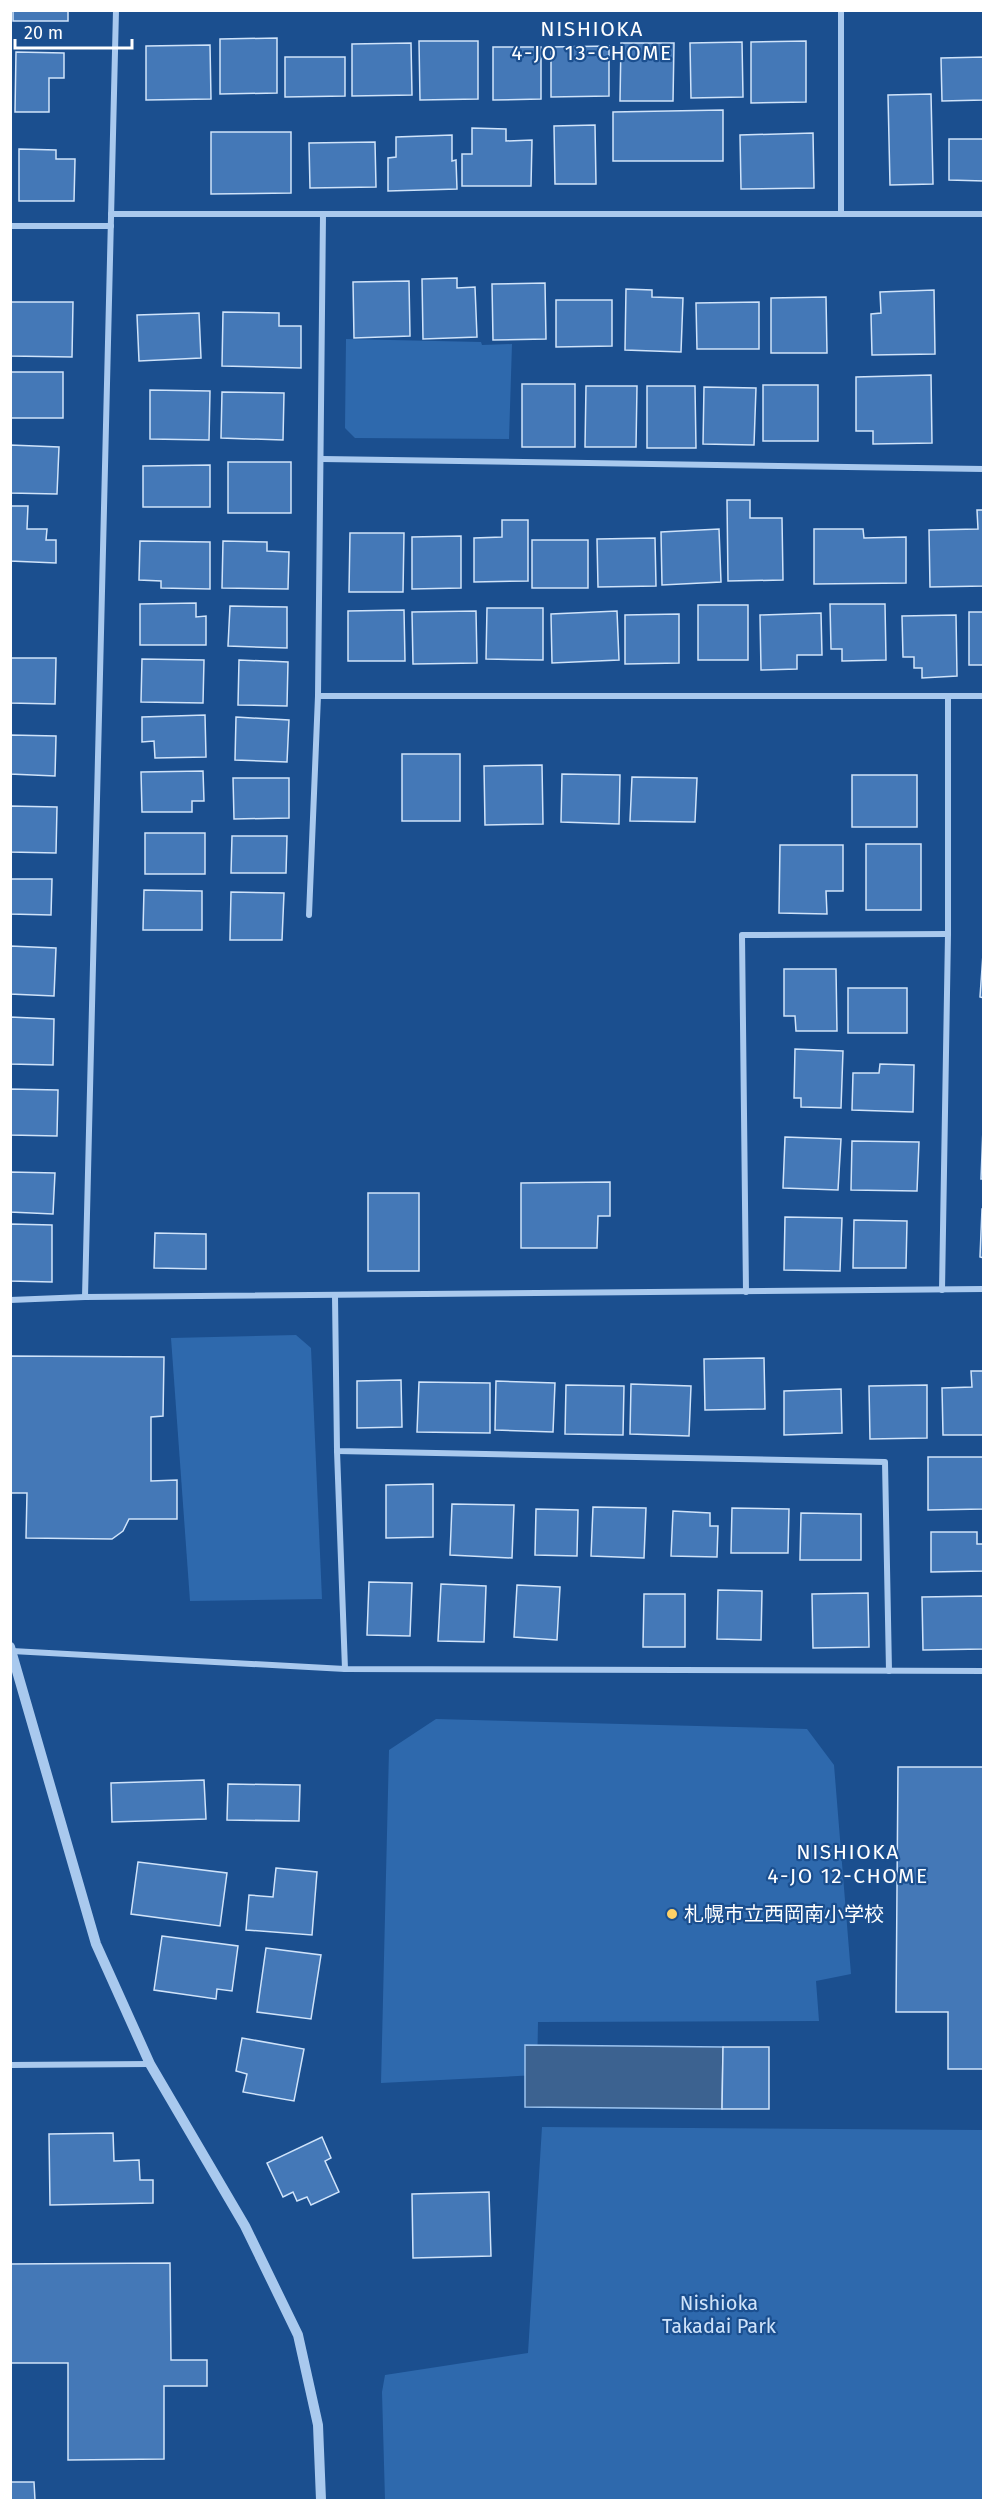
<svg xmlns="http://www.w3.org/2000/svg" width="994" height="2511" font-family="'Fira Sans','Noto Sans JP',sans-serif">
<rect width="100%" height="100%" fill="#1b4f8f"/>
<!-- green -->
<g fill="#2e69ad">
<path d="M346 339 481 342 482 345 512 344 509 439 355 438 345 428Z"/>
<path d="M296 1335 311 1348 322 1599 190 1601 171 1338Z"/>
<path d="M436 1719 807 1729 834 1765 851 1974 816 1981 819 2021 538 2022 537 2075 381 2083 389 1750Z"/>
<path d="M542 2127 983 2130V2500H385L382 2392 385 2375 528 2353Z"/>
</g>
<!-- water -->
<path fill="#3c6290" stroke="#9cc4f0" stroke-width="1.5" d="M525 2045 723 2047 722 2109 525 2107Z"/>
<!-- building -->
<g fill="#4478b7" stroke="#cfe3fa" stroke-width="1.5">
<rect x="13" y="10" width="55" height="11"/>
<path d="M277 38V93L220 94V39Z"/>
<path d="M419 41H478V99L420 100Z"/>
<path d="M806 41V102L751 103V42Z"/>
<path d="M742 42 743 97 691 98 690 43Z"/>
<path d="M411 43 412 95 352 96V44Z"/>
<path d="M621 43H674L673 101H620Z"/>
<path d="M210 45 211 99 146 100V46Z"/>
<path d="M609 46V96L551 97V47Z"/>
<path d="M493 47H541V99L493 100Z"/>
<path d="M16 52 64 53V78H49V112H15Z"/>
<path d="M285 57H345V96L285 97Z"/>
<path d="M984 57V100L942 101 941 58Z"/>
<path d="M931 94 933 184 890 185 888 95Z"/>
<path d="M723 110V161H613V112Z"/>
<path d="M595 125 596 184H555L554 126Z"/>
<path d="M472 128 506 129V141L532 140 531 186H462V154H472Z"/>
<path d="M211 132H291V193L211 194Z"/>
<path d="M813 133 814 188 741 189 740 135Z"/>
<path d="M452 135V161L456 160 457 189 388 191V158L396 157V137Z"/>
<path d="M949 139H984V181L949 180Z"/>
<path d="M375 142 376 187 310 188 309 143Z"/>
<path d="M19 149 56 150V159H75L74 201H19Z"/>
<path d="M457 278V288L475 287 477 337 423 339 422 279Z"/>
<path d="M409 281 410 336 354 338 353 282Z"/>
<path d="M545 283 546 339 493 340 492 284Z"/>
<path d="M626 289 652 290V297L683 298 681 352 625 350Z"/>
<path d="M934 290 935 354 872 355 871 314 881 313 880 292Z"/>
<path d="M826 297 827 353H771V298Z"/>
<path d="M556 300H612V346L556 347Z"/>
<path d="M10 302H73L72 357 10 356Z"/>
<path d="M759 302V349H697L696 303Z"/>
<path d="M223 312 279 313V326H301V368L222 366Z"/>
<path d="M199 313 201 358 139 361 137 315Z"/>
<rect x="10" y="372" width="53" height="46"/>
<path d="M931 375 932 443 873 444V431H856V377Z"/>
<rect x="522" y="384" width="53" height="63"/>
<rect x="763" y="385" width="55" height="56"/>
<path d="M586 386H637L636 447H585Z"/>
<path d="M647 386H695L696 448H647Z"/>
<path d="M704 387 756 388 754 445 703 444Z"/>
<path d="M150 390 210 391 209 440 150 439Z"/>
<path d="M222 392 284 393 283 440 221 438Z"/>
<path d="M10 445 59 447 57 494 10 493Z"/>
<rect x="228" y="462" width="63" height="51"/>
<path d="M210 465V507H143V466Z"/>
<path d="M727 500H750V518H782L783 580 728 581Z"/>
<path d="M10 506H28L27 529H47L46 540H56V563L10 561Z"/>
<path d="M977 510H984V586L930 587 929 530 978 529Z"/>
<path d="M502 520H528V581L474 582V538L502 537Z"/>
<path d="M719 529 721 582 662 585 661 532Z"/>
<path d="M814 529H863L864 538 906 537V583L814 584Z"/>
<path d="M350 533H404L403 592H349Z"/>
<path d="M461 536V588L412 589V537Z"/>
<path d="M655 538 656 586 598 587 597 539Z"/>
<rect x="532" y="540" width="56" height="48"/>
<path d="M140 541 210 542V589L161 588V581L139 580Z"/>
<path d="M223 541 267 542V551L289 552 288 589 222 588Z"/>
<path d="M196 603V617L206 616V645H140V604Z"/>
<path d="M830 604H885L886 660 842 661V649H831Z"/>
<rect x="698" y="605" width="50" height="55"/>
<path d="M230 606 287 607V648L228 646Z"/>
<path d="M487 608H543V660L486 659Z"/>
<path d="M404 610 405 661H348V611Z"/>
<path d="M476 611 477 663 413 664 412 612Z"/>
<path d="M617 611 619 660 552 663 551 614Z"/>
<rect x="969" y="612" width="15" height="53"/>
<path d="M821 613 822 655H797V669L761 670 760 615Z"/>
<path d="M679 614V663L625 664V615Z"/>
<path d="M956 615 957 676 922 678V668H914V657H903L902 616Z"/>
<path d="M10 658H56L55 704 10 703Z"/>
<path d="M142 659 204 660 203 703 141 702Z"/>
<path d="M239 660 288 662 287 706 238 705Z"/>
<path d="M205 715 206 757 155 758 154 741 142 742V717Z"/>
<path d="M236 717 289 720 287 762 235 760Z"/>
<path d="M10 735 56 736 55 776 10 774Z"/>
<rect x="402" y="754" width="58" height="67"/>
<path d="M542 765 543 824 485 825 484 766Z"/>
<path d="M203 771 204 801H192V812H142L141 772Z"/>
<path d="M562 774 620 775 619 824 561 822Z"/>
<rect x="852" y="775" width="65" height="52"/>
<path d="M632 777 697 778 695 822 630 821Z"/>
<path d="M233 778H289V818L234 819Z"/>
<path d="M10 806 57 807 56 853 10 852Z"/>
<rect x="145" y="833" width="60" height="41"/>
<path d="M232 836H287L286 873H231Z"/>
<rect x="866" y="844" width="55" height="66"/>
<path d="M780 845H843V891H826L827 914 779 913Z"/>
<path d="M10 879H52L51 915 10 914Z"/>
<path d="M144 890 202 891V930H143Z"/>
<path d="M231 892 284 893 282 940H230Z"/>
<path d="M10 946 56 948 54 996 10 994Z"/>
<path d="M983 954 984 955V998L980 997Z"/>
<path d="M784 969H836L837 1031H796L795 1016H784Z"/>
<rect x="848" y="988" width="59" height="45"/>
<path d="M10 1017 54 1019 53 1065 10 1064Z"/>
<path d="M795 1049 843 1051 841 1108 801 1107V1098H794Z"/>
<path d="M880 1064 914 1065 913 1112 852 1110 853 1073H879Z"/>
<path d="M10 1089 58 1090 57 1136 10 1135Z"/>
<path d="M983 1128H984V1179H981Z"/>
<path d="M785 1137 841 1139 838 1190 783 1188Z"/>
<path d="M852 1141 919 1142 917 1191 851 1190Z"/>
<path d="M10 1172 55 1173 53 1214 10 1212Z"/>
<path d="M610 1182V1216H598L597 1248H521V1183Z"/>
<rect x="368" y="1193" width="51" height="78"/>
<path d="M982 1209H984V1258L980 1257Z"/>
<path d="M785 1217 842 1218 840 1271 784 1270Z"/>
<path d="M854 1220 907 1221 906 1268H853Z"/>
<path d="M11 1224 52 1225V1282L10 1281Z"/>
<path d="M155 1233 206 1234V1269L154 1268Z"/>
<path d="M10 1356 164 1357 163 1416 151 1417V1481L177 1480V1519H129L123 1531 112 1539 26 1538 27 1493H10Z"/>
<path d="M764 1358 765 1409 705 1410 704 1359Z"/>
<path d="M971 1371H984V1435H943L942 1388 972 1387Z"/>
<path d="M401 1380 402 1427 357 1428V1381Z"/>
<path d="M496 1381 555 1383 553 1432 495 1430Z"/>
<path d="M419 1382 490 1383V1433L417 1432Z"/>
<path d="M631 1384 691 1386 689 1436 630 1434Z"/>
<path d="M566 1385 624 1386 623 1435 565 1434Z"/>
<path d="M927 1385V1438L870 1439 869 1386Z"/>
<path d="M841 1389 842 1433 784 1435V1391Z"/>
<path d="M928 1457H984V1509L928 1510Z"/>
<path d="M433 1484V1537L386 1538V1485Z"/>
<path d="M452 1504 514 1505 512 1558 450 1555Z"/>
<path d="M593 1507 646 1508 644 1558 591 1556Z"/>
<path d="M732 1508 789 1509 788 1553H731Z"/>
<path d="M536 1509 578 1510 577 1556 535 1555Z"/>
<path d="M673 1511 710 1513V1526H718L717 1557 671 1556Z"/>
<path d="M801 1513 861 1514V1560H800Z"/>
<path d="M931 1532H977V1544H984V1571L931 1572Z"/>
<path d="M369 1582 412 1583 410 1636 367 1635Z"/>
<path d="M441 1584 486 1586 484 1642 438 1641Z"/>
<path d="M517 1585 560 1587 557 1640 514 1637Z"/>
<path d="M718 1590 762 1591 761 1640 717 1639Z"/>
<path d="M868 1593 869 1647 813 1648 812 1594Z"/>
<path d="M644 1594H685V1647H643Z"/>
<path d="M984 1596V1649L923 1650 922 1597Z"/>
<path d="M898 1767H984V2069H948V2012H896Z"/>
<path d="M204 1780 206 1819 112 1822 111 1783Z"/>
<path d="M228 1784 300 1785 299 1821 227 1820Z"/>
<path d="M138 1862 227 1873 220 1926 131 1914Z"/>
<path d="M276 1868 317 1872 312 1935 246 1930 249 1895 273 1897Z"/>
<path d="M162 1936 238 1946 232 1991 217 1989 216 1999 154 1990Z"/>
<path d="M266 1948 321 1955 311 2019 257 2012Z"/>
<path d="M242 2038 304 2049 294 2101 243 2092 247 2074 236 2071Z"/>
<path d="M723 2047H769V2109H722Z"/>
<path d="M113 2133 114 2161 139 2160 140 2180H153V2203L50 2205 49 2134Z"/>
<path d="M322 2137 331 2158 325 2161 339 2192 311 2205 307 2197 297 2201 293 2192 283 2197 267 2163Z"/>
<path d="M489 2192 491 2256 413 2258 412 2194Z"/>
<path d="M170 2263 171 2360H207V2386H164V2459L68 2460V2363H10V2264Z"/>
<path d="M10 2482H34L35 2500H10Z"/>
</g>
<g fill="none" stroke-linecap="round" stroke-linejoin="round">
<!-- minor -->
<g stroke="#a9c9ee" stroke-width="6">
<path d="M841 213V10"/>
<path d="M111 214H984"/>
<path d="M10 226H111"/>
<path d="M322 459 984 469"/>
<path d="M318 696H984"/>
<path d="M309 915 318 696 323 215"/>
<path d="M942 1290 948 934V696"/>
<path d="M746 1292 742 935 948 934"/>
<path d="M335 1296 337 1451 885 1462 889 1671"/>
<path d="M85 1297 116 10"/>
<path d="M10 1300 85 1297 984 1289"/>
<path d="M337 1451 345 1669"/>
<path d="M12 1651 345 1669 984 1671"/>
<path d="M10 2065 150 2064"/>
</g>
<!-- tertiary -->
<path stroke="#a9c9ee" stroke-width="10" d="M10 1647 96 1944 150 2064 245 2226 298 2335 318 2425 321 2500"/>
</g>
<!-- markers -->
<circle fill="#ffd166" stroke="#1b4f8f" stroke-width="2" cx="672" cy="1914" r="6"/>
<g text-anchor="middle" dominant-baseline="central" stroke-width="4.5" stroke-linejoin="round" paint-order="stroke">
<!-- poi labels -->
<g font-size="20" fill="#fff" stroke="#1b4f8f" text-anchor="start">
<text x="684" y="1914">札幌市立西岡南小学校</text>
</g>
<!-- park labels -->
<g font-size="20" fill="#cfe3fa" stroke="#1b4f8f">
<text x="719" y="2303">Nishioka<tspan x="719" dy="23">Takadai Park</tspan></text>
</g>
<!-- neighbourhood labels -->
<g font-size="21" letter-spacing="1.5" fill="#fff" stroke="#1b4f8f">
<text x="592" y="29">NISHIOKA<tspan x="592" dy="24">4-JO 13-CHOME</tspan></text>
<text x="848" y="1852">NISHIOKA<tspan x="848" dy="24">4-JO 12-CHOME</tspan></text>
</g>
</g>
<!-- border -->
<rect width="994" height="2511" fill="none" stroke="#ffffff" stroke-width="24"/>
<!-- scale -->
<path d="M15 39v9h117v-9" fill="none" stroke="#ffffff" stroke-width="3"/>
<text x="24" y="39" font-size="18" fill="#ffffff" stroke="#1b4f8f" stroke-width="4.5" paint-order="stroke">20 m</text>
</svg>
